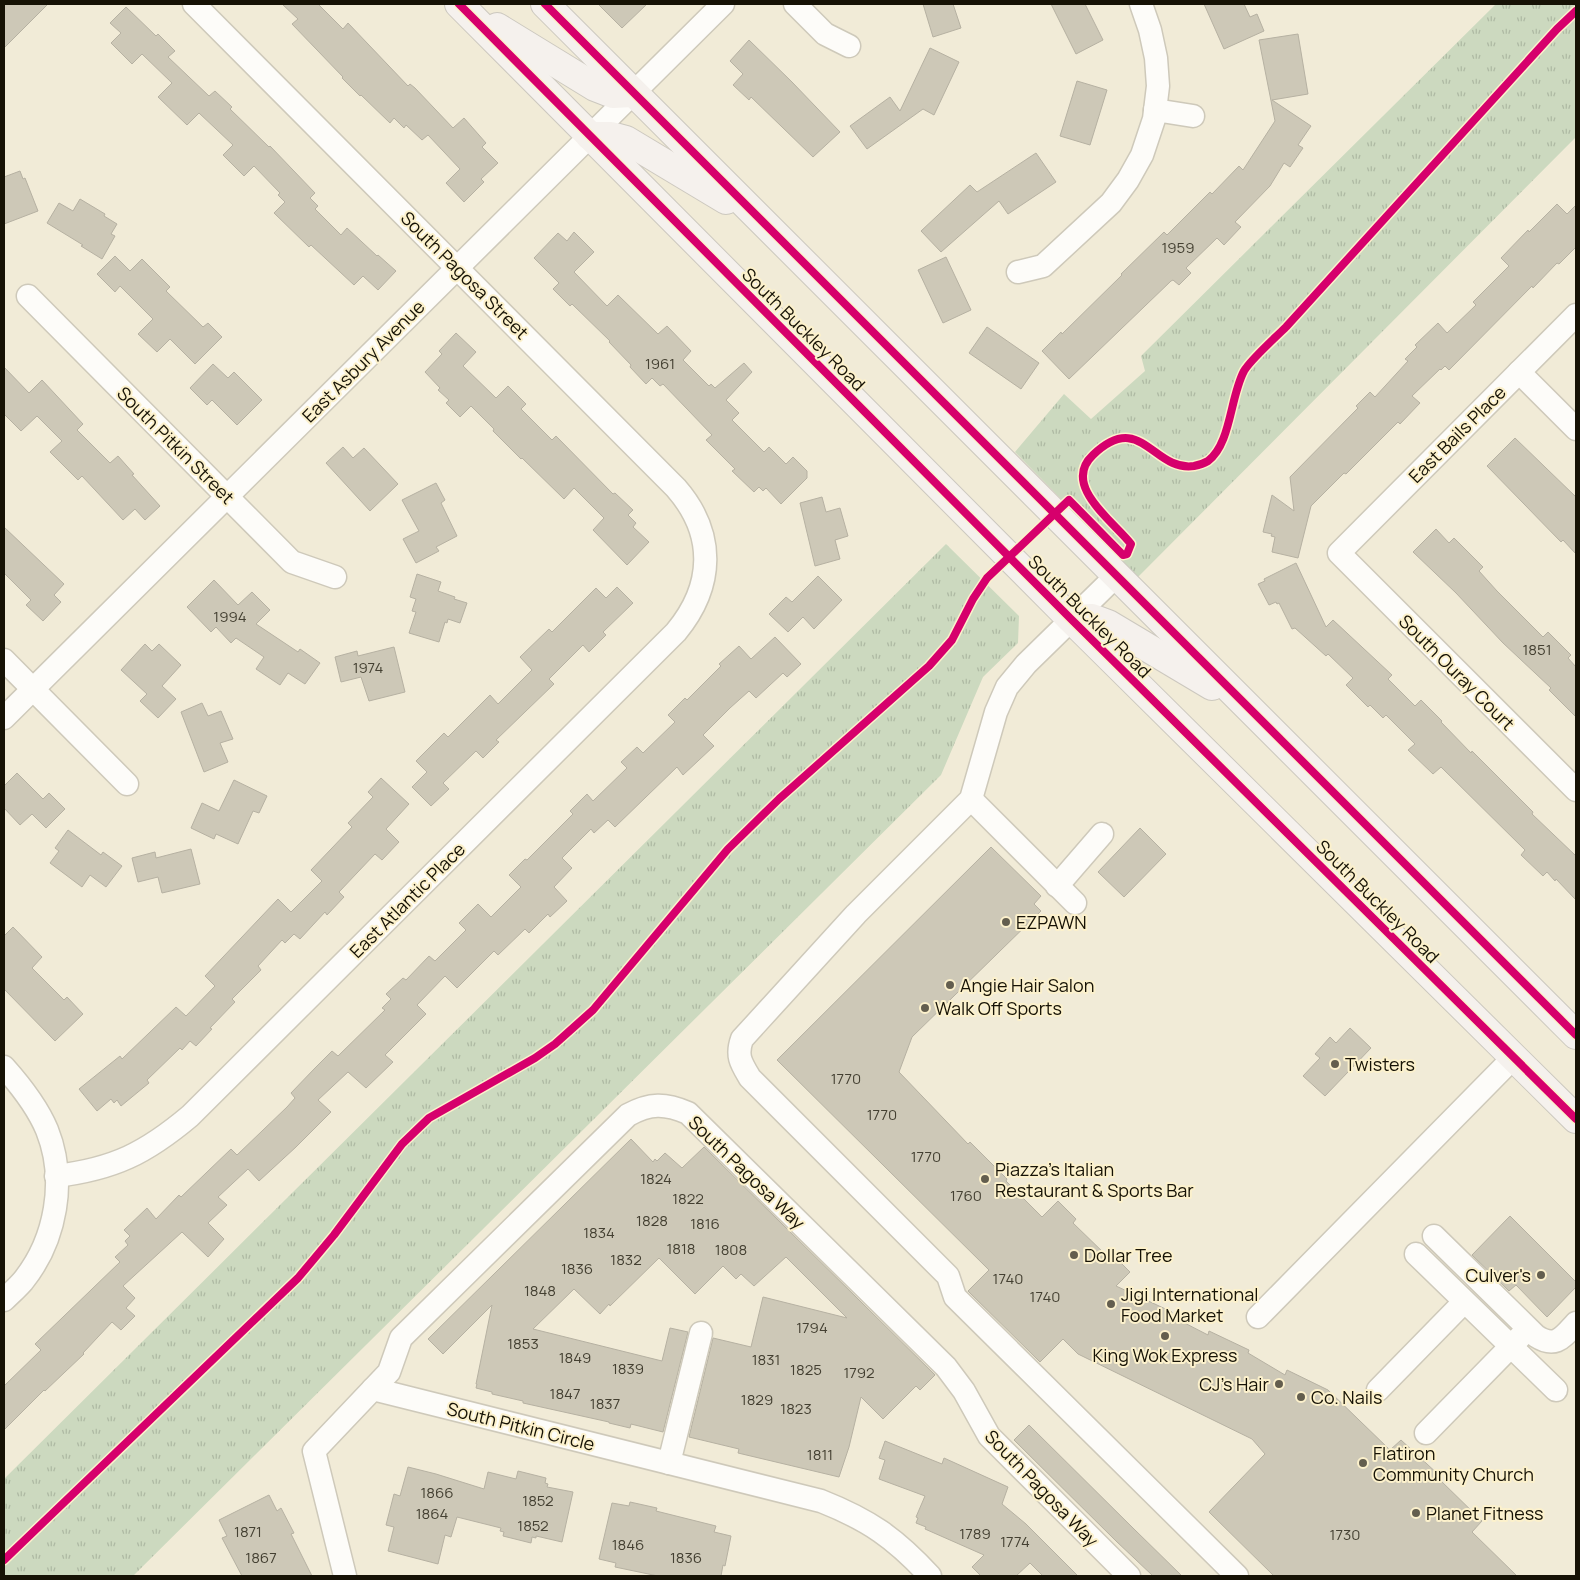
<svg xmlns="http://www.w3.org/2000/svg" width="1580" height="1580" font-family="Manrope,sans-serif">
<defs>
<pattern id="grass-tufts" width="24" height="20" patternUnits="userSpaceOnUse" patternTransform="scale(1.25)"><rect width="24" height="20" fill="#ccd9bf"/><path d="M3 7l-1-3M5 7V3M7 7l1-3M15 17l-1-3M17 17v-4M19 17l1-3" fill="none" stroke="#aeb9a3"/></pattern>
</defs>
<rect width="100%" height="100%" fill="#f1ebd7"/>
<!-- grass -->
<g fill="url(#grass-tufts)">
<path d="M1496 4H1576V137L1138 577 1015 452 1064 394 1091 419 1145 371 1141 356Z"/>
<path d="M946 544 1019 616 1018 643 983 677 941 775 133 1576H4V1479Z"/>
</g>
<!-- building -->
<g fill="#cdc8b7" stroke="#b6b1a2">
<path d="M4 4H48L4 48Z"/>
<path d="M282 4H318L343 29 348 23 408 86 410 84 415 88 453 128 464 118 486 143 482 147 498 163 481 179 484 182 464 202 446 183 460 169 428 135 422 140 406 125 404 128 394 118 390 123 361 95 360 96 342 78 343 77 292 24 298 19Z"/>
<path d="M598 4H647L622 28Z"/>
<path d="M923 4H953L961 28 933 37Z"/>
<path d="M1051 4H1085L1103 40 1076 54Z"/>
<path d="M1204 4H1244L1250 17 1257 14 1264 31 1224 49Z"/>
<path d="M126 7 156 36 158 34 175 51 168 57 209 96 215 91 232 107 230 109 269 147 270 146 315 193 310 198 318 206 315 209 341 235 347 228 377 256 378 255 396 271 378 290 363 276 354 285 311 245 309 247 274 213 285 202 278 195 280 193 254 166 244 176 223 155 233 145 199 113 187 125 158 97 172 83 142 54 132 64 111 43 121 33 110 23Z"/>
<path d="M1298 34 1308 94 1272 100 1311 126 1298 145 1303 148 1290 167 1284 163 1270 186 1235 222 1241 227 1224 245 1217 238 1186 268 1191 273 1179 285 1173 280 1171 281 1069 379 1042 351 1061 332 1062 334 1122 275 1121 274 1164 232 1167 235 1210 192 1212 194 1239 166 1243 170 1275 121 1259 40Z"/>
<path d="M749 40 792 82 840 132 813 157 751 97 749 100 733 85 743 74 730 61Z"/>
<path d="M930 48 959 62 934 115 923 109 867 149 850 126 890 97 900 111Z"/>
<path d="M1077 81 1107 90 1090 145 1060 136Z"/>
<path d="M1036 153 1056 182 1008 214 999 201 941 252 921 231 970 185 977 192Z"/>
<path d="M20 171 23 179 25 178 38 211 4 224V177Z"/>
<path d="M80 199 105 214 104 216 117 224 111 234 115 236 102 259 81 246 83 245 47 223 59 203 73 211Z"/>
<path d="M1557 204 1567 214 1576 205V247L1559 264 1557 263 1533 288 1532 286 1449 370 1445 366 1441 370 1440 369 1412 396 1420 403 1400 424 1398 422 1346 474 1344 473 1311 506 1298 558 1272 552 1275 537 1271 536 1272 534 1263 532 1272 495 1294 511 1290 477 1358 408 1356 406 1370 392 1375 397 1408 361 1405 359 1417 347 1415 345 1438 323 1447 333 1476 305 1473 302 1509 266 1501 258 1528 230 1529 232Z"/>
<path d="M574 232 594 252 574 272 607 306 618 295 658 334 667 326 691 351 683 360 709 386 711 384 715 388 744 363 752 372 726 400 739 413 732 420 764 452 769 447 786 464 793 457 807 471V478L781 504 766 488 763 491 759 487 754 492 732 471 735 469 706 440 712 435 663 384 660 386 652 378 646 384 630 367 631 365 609 342 610 341 572 304 570 306 553 289 559 283 534 258 558 233 567 241Z"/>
<path d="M115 256 130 271 142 259 170 287 166 291 203 327 208 323 222 337 195 364 170 339 157 352 138 334 153 319 120 286 115 292 97 274Z"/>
<path d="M946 257 971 310 943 323 918 270Z"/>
<path d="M987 327 1039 363 1021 389 969 353Z"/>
<path d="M456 333 476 352 463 366 496 398 508 386 526 404 521 409 552 440 556 436 613 494 615 493 633 510 628 515 636 523 633 527 649 542 627 565 593 530 604 518 574 488 564 499 522 458 521 459 493 431 494 429 471 406 460 417 446 403 449 400 438 390 440 388 425 372 442 354 439 351Z"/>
<path d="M213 364 228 378 234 372 262 400 237 425 212 400 207 405 190 388Z"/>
<path d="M4 367 29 393 42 380 83 424 77 430 110 463 118 456 134 474 132 475 160 506 145 520 135 509 123 520 82 476 78 480 50 452 62 441 37 416 21 431 4 414Z"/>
<path d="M1515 438 1576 497V554L1563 540 1561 542 1487 466Z"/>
<path d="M343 447 353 458 364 448 398 484 370 511 326 463Z"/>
<path d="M436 483 445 500 441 503 457 536 436 547 439 551 416 563 403 539 419 531 402 500Z"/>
<path d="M822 497 826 512 840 508 848 536 835 540 840 559 815 566 800 503Z"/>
<path d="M4 527 64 584 54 595 61 602 43 621 26 605 31 600 4 573Z"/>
<path d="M1436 529 1449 543 1454 538 1483 567 1479 571 1497 591 1543 637 1548 632 1571 655 1568 658 1576 667V717L1549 690 1551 688 1503 643 1456 593 1413 552Z"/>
<path d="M1296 563 1326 627 1333 620 1392 675 1388 679 1415 706 1421 700 1442 721 1441 722 1471 753 1472 751 1533 812 1532 814 1576 856V900L1556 879 1555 881 1547 872 1543 876 1521 855 1525 850 1441 767 1433 774 1408 750 1415 744 1386 715 1383 718 1370 705 1368 707 1346 685 1353 678 1328 654 1326 656 1295 628 1292 629 1279 603 1277 604 1276 602 1269 605 1258 584 1265 581 1264 579Z"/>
<path d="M417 574 441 582 438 591 455 597 454 599 467 603 460 623 448 619 447 623 445 622 439 642 409 633 416 612 412 611 416 599 410 597Z"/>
<path d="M818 576 842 600 814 629 803 617 788 632 769 614 786 597 792 602Z"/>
<path d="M214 580 238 605 252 592 270 610 256 624 298 652 300 649 320 663 305 684 288 673 280 685 256 669 264 657 236 638 231 643 216 627 211 632 187 607Z"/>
<path d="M617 587 633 603 603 632 606 635 589 652 583 645 549 679 554 684 496 740 499 742 483 758 476 751 443 783 449 789 431 806 412 787 427 772 416 761 444 733 448 737 490 695 498 704 532 670 520 657 549 629 552 632 596 588 606 598Z"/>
<path d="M775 637 801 664 787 677 783 673 756 698 749 691 730 708 703 735 714 746 683 775 677 767 615 827 608 820 594 833 591 829 562 858 572 868 554 887 567 901 550 917 548 914 529 933 525 929 498 955 494 951 457 988 445 976 417 1005 426 1014 385 1055 393 1062 366 1088 348 1072 318 1100 331 1112 296 1147 259 1181 248 1169 218 1197 227 1205 208 1223 224 1239 208 1257 182 1232 123 1286 135 1298 126 1308 135 1316 121 1330 112 1322 83 1353 84 1354 45 1391 44 1390 4 1430V1386L41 1350 35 1344 120 1262 115 1257 128 1245 125 1241 130 1236 124 1230 147 1208 156 1219 179 1195 181 1197 231 1149 237 1155 287 1107 295 1098 291 1093 315 1068 332 1051 338 1056 385 1010 382 1008 391 999 386 994 403 978 406 980 429 956 435 961 466 930 459 923 478 904 491 917 521 887 509 875 525 859 527 860 573 814 570 811 587 794 593 801 627 768 621 762 637 747 643 753 675 722 668 715 685 698 687 700 721 666 719 664 739 646 751 659Z"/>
<path d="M145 644 152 651 159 644 181 665 162 686 176 699 158 718 140 701 147 694 121 670Z"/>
<path d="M394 647 405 692 369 701 361 677 341 682 335 657 357 651 358 656Z"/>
<path d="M202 703 208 716 221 711 233 739 220 743 228 762 204 772 181 712Z"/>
<path d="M17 773 43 799 49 793 65 809 46 828 32 814 20 825 4 808V786Z"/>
<path d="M381 778 409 804 386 829 399 842 382 860 375 854 339 892 344 897 327 915 325 912 300 939 294 934 285 943 282 940 258 966 261 970 232 999 235 1002 210 1028 212 1029 196 1046 190 1041 182 1050 180 1048 147 1080 149 1083 121 1106 117 1100 114 1103 111 1099 97 1111 79 1089 120 1056 122 1059 176 1007 186 1016 215 986 205 976 278 899 291 912 322 881 311 870 352 827 348 823 373 797 368 792Z"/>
<path d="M234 780 267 796 259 813 253 811 238 844 216 834 214 839 191 828 202 803 219 811Z"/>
<path d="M1140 828 1166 854 1124 897 1098 872Z"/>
<path d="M68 830 101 855 103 852 122 866 106 887 90 875 82 887 50 863 59 851 55 848Z"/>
<path d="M991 847 1041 896 1034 904 1041 911 912 1037 899 1072 968 1144 970 1142 1007 1179 1006 1181 1042 1217 1058 1201 1076 1219 1073 1223 1107 1256 1110 1252 1130 1272 1116 1286 1172 1312 1171 1316 1208 1335 1209 1331 1249 1350 1248 1353 1285 1375 1287 1370 1328 1390 1390 1450 1401 1440 1440 1476 1438 1478 1482 1521 1472 1532 1517 1576H1274L1209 1512 1265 1454 1252 1439 1078 1354 1063 1339 1040 1362 968 1291 989 1270 777 1060Z"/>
<path d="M191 849 200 884 162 893 158 877 138 882 132 858 155 852 156 858Z"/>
<path d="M13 927 42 957 32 968 64 1000 67 997 83 1014 55 1041 4 989V936Z"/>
<path d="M1350 1028 1371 1048 1325 1096 1303 1076 1320 1058 1315 1054 1330 1037 1336 1043Z"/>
<path d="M631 1139 653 1162 655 1159 657 1161 665 1153 682 1168 704 1147 935 1375 920 1390 916 1386 883 1419 861 1397 849 1447 839 1477 738 1453 739 1449 689 1437 713 1338 751 1347 763 1297 847 1318 786 1257 754 1286 741 1274 736 1279 723 1266 695 1294 659 1258 610 1306 609 1304 600 1314 574 1289 533 1329 662 1361 670 1328 688 1332 663 1432 631 1424 630 1428 609 1423V1422L523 1403V1401L492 1394V1392L476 1388 477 1384H476L492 1305 443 1354 428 1339Z"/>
<path d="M1510 1216 1576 1282V1287L1547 1317 1516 1285 1509 1291 1472 1255Z"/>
<path d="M1029 1425 1134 1529 1182 1576H1153L1116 1541 1014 1440Z"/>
<path d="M885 1441 942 1464 944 1458 1008 1487 1002 1504 1026 1524 1078 1576H1043L1030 1563 1016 1576H981L972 1567 984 1555 925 1529 926 1527 916 1523 918 1518 916 1517 925 1496 879 1479 885 1460 879 1458Z"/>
<path d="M408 1467 436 1474 484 1489 488 1472 516 1479 518 1471 546 1478 545 1483 548 1484 547 1487 573 1492 562 1542 536 1536V1538L532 1537 531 1543 503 1536 504 1532 500 1531 501 1528 457 1517 451 1537 445 1535 438 1564 388 1551 394 1527 386 1525 394 1494 400 1496Z"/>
<path d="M269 1495 277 1511 281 1508 294 1533 291 1534 312 1576H242L222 1538 227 1536 219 1520Z"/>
<path d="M630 1502 657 1508 656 1511 716 1526 714 1532 731 1536 725 1566 723 1565 721 1576H658L615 1567 616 1563 599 1559 612 1503 629 1506Z"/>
</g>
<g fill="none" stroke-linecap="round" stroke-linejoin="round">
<defs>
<g id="minor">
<path d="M795 4 825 34 849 46"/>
<path d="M1155 110 1193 116"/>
<path d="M1018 272 1043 266 1111 203 1128 180 1142 155 1154 119 1158 86 1156 58 1150 30 1141 4"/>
<path d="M28 296 292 562 335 577"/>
<path d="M1576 315 1339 553 1576 790"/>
<path d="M1519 372 1576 429"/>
<path d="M1116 576 1026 664 1007 687 996 712 971 799 856 914 742 1039C736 1056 741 1063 750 1078L948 1276 955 1297 1237 1576"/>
<path d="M4 660 127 784"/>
<path d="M4 718 723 4"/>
<path d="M971 799 1075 903"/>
<path d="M1057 886 1102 834"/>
<path d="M4 1067C21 1086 37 1106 47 1130 67 1180 56 1240 23 1281 17 1288 10 1294 4 1300"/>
<path d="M56 1176C114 1169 146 1153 190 1116L676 632C714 586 716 534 676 488L194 4"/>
<path d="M1434 1236 1536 1336C1556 1349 1563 1337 1576 1323"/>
<path d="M1416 1254 1556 1390"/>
<path d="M1258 1317 1514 1057"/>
<path d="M373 1389 821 1501C869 1520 895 1538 930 1576"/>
<path d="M1378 1390 1464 1302"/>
<path d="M1426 1433 1521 1336"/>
<path d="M669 1463 701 1333"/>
<path d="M345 1576 314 1451 389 1372 401 1338 628 1115C650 1103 665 1103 688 1113L946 1367 964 1391 989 1436 1129 1576"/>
</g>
<g id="major">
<path d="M459 4 1071 619 1576 1119"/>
<path d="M545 4 1576 1035"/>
<path d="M497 27 595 87 613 94 633 93"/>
<path d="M590 136H611L626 140 726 200"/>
<path d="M1071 619 1092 618 1108 624 1212 686"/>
</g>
</defs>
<!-- minor casing -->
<use href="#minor" stroke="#cec9ba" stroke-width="25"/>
<!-- major casing -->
<use href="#major" stroke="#ccc8bf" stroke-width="30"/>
<!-- minor -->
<use href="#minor" stroke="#fdfcf9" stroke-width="22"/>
<!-- major -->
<use href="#major" stroke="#f5f1ed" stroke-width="28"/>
<defs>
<g id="cycleway">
<path d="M459 4 1071 619 1576 1119"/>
<path d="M545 4 1576 1035"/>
<path d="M4 1560 298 1278 334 1235 402 1144 429 1118 535 1058 555 1044 593 1010 728 849 779 799 929 666 952 640 973 599 987 578 1069 500 1123 555 1127 554 1131 544C1113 521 1061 485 1093 455 1141 409 1153 472 1194 466 1199 465 1203 464 1208 461 1231 444 1230 397 1244 371 1251 359 1275 338 1286 327L1557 29 1576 11"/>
</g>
</defs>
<!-- cycleway casing -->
<use href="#cycleway" stroke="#fcf1cc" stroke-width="11"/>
<!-- cycleway -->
<use href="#cycleway" stroke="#d6006c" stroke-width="8"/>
</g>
<!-- markers -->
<g fill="#635e4e" stroke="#fcf1cc" stroke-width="2">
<circle cx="1006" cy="922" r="5"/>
<circle cx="950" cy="985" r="5"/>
<circle cx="925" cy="1008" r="5"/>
<circle cx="1335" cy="1064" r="5"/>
<circle cx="985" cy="1179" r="5"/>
<circle cx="1074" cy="1255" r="5"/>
<circle cx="1541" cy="1275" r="5"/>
<circle cx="1111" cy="1304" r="5"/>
<circle cx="1165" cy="1336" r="5"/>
<circle cx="1279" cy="1384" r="5"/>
<circle cx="1301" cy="1397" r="5"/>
<circle cx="1363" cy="1463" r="5"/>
<circle cx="1416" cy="1513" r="5"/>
</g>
<g text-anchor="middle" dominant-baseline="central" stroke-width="4" stroke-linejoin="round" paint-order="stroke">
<!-- number labels -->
<g font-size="15" fill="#444032">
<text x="1178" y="247">1959</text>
<text x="660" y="363">1961</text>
<text x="230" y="616">1994</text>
<text x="1537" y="649">1851</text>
<text x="368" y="667">1974</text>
<text x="846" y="1078">1770</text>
<text x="882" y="1114">1770</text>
<text x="926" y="1156">1770</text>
<text x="656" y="1178">1824</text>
<text x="966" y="1195">1760</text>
<text x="688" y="1198">1822</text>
<text x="652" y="1220">1828</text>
<text x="705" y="1223">1816</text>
<text x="599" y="1232">1834</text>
<text x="681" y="1248">1818</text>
<text x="731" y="1249">1808</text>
<text x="626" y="1259">1832</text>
<text x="577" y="1268">1836</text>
<text x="1008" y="1278">1740</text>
<text x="540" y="1290">1848</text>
<text x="1045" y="1296">1740</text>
<text x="812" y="1327">1794</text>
<text x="523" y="1343">1853</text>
<text x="575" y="1357">1849</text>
<text x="766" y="1359">1831</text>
<text x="628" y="1368">1839</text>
<text x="806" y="1369">1825</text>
<text x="859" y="1372">1792</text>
<text x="565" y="1393">1847</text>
<text x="757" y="1399">1829</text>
<text x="605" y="1403">1837</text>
<text x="796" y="1408">1823</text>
<text x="820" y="1454">1811</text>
<text x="437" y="1492">1866</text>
<text x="538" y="1500">1852</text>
<text x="432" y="1513">1864</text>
<text x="533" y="1525">1852</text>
<text x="248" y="1531">1871</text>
<text x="975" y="1533">1789</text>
<text x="1345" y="1534">1730</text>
<text x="1015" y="1541">1774</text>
<text x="628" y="1544">1846</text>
<text x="261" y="1557">1867</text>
<text x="686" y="1557">1836</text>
</g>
<!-- street labels -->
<g font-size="18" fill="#161205" stroke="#fcf1cc">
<text transform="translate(465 275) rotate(45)">South Pagosa Street</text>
<text transform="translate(804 329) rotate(45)">South Buckley Road</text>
<text transform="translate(363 361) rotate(-45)">East Asbury Avenue</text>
<text transform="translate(1457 434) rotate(-45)">East Bails Place</text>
<text transform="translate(176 445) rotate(45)">South Pitkin Street</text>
<text transform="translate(1090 616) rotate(45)">South Buckley Road</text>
<text transform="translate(1457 672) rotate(45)">South Ouray Court</text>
<text transform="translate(407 900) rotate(-45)">East Atlantic Place</text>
<text transform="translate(1378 901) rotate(45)">South Buckley Road</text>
<text transform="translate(747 1172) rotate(44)">South Pagosa Way</text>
<text transform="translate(521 1426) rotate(14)">South Pitkin Circle</text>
<text transform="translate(1042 1488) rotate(46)">South Pagosa Way</text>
</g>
<!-- poi labels -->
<g font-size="18" fill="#161205" stroke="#fcf1cc" text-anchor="start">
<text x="1016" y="922">EZPAWN</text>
<text x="960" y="985">Angie Hair Salon</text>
<text x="935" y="1008">Walk Off Sports</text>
<text x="1345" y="1064">Twisters</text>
<text x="995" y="1169">Piazza's Italian<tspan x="995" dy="21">Restaurant &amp; Sports Bar</tspan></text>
<text x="1084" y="1255">Dollar Tree</text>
<text x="1531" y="1275" text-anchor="end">Culver's</text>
<text x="1121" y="1294">Jigi International<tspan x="1121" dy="21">Food Market</tspan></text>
<text x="1165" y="1355" text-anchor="middle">King Wok Express</text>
<text x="1269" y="1384" text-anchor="end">CJ's Hair</text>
<text x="1311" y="1397">Co. Nails</text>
<text x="1373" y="1453">Flatiron<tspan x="1373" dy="21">Community Church</tspan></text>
<text x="1426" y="1513">Planet Fitness</text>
</g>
</g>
<!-- border -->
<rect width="1580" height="1580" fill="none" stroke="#161205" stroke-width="10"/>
</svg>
